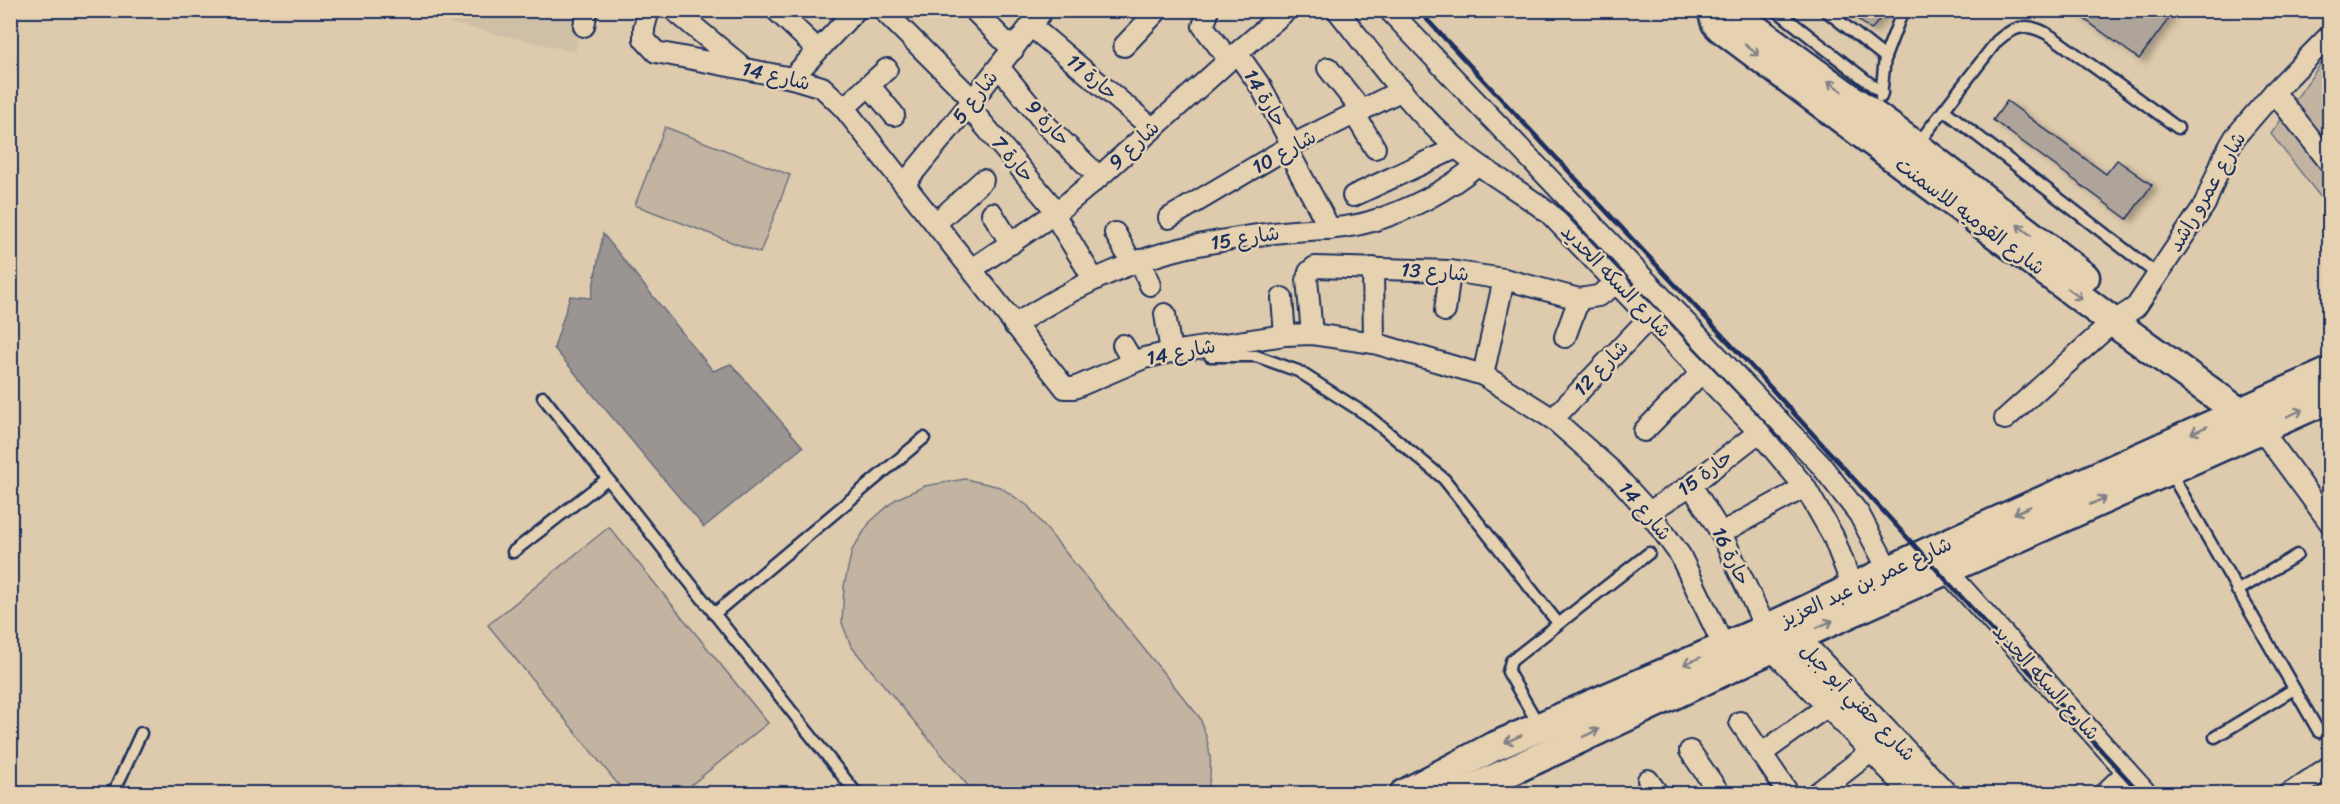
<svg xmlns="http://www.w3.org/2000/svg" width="2340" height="804" font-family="Sriracha,'Playpen Sans Arabic',sans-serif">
<defs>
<filter id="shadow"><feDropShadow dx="5.5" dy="3.5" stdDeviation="3" flood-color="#0004"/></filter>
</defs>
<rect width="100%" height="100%" fill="#decbad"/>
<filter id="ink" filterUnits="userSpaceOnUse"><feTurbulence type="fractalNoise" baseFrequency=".0167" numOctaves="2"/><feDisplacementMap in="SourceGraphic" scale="12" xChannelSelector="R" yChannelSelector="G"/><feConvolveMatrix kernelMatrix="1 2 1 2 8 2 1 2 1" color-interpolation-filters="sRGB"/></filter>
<g filter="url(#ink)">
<!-- built -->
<path fill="#d0bfa7" d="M397 11H583L575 52Z"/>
<!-- green -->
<g fill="#c2b4a1" stroke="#6e7280" stroke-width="1.5">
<path d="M2329 52V208L2271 134Z"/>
<path d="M665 127 790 175 760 253 635 205Z"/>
<path d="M965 479 1000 487 1028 506 1200 718C1210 745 1214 765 1207 793H974L851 646 842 623 844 586 852 550 870 522 896 499 925 486Z"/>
<path d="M609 527 768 723 681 793H625L488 625Z"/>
</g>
<!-- water -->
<path fill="#9b9592" stroke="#686c7d" stroke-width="1.5" d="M603 234 713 371 731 364 803 447 704 527 554 348 570 296 591 298Z"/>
<!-- building -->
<g fill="#aea499" stroke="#1b2f5e" stroke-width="1.5" filter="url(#shadow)">
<path d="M1847 10H1887L1871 30Z"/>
<path d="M2072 10H2161L2170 17 2139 59Z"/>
<path d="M2007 101 2106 174 2117 160 2152 185 2127 219 1993 120Z"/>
</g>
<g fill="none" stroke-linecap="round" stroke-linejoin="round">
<defs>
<g id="service">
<path d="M1776 10 1882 93"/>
<path d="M1825 10 1885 57"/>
<path d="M1881 97 1885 57 1903 10"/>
<path d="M1944 110 2158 275"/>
<path d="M1916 146 1997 41C2017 23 2031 23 2054 38L2178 128"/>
<path d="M1210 356H1256L1298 371 1367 415 1444 479 1558 623"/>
<path d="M543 397 857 794"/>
<path d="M2170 472 2319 732"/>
<path d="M513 552 607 479"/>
<path d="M2237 591 2297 555"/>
<path d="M714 614 924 438"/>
<path d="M1540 727 1508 672 1511 661 1649 553"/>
<path d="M2215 737 2294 689"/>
<path d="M113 794 141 733"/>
</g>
<g id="minor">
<path d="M649 10 644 28V39L656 52 792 78 822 87 844 108 1065 388H1074L1144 358 1171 352 1285 335 1312 334 1374 343 1483 375 1553 419 1611 470 1649 512 1680 555 1724 647"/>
<path d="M674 10 740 65"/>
<path d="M776 10 818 50"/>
<path d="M883 10 973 100"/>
<path d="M974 10 1013 50"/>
<path d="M1203 10 1207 16 1203 26 1229 60"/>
<path d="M1337 10C1375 57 1411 109 1457 148 1486 173 1520 190 1550 214L1759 432 1805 487 1833 536 1853 588"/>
<path d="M1389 10 1820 464 1859 514 1889 571"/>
<path d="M584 26 587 10"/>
<path d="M1031 26 1152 128"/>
<path d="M1124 46 1158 10"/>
<path d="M1237 53 1261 87 1292 145"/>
<path d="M999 67 1047 126 1099 177"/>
<path d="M1328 68 1362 111"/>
<path d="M792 78 856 10"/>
<path d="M869 85 894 115"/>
<path d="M2274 92 2330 163"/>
<path d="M968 106 1057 212"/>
<path d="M844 108 887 69"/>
<path d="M1355 115 1375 148"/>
<path d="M1287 149 1330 229"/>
<path d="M905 183 968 106 1043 10"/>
<path d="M1353 196 1456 148"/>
<path d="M992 213 1011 244"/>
<path d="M1054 214 1094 280"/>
<path d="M1169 218 1292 145 1402 90"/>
<path d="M936 223 983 180"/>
<path d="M1115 233 1132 263"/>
<path d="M1140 260 1150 285"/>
<path d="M1373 268 1374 343"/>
<path d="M972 269 1057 212 1099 177 1237 53 1287 10"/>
<path d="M1282 298 1285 335"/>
<path d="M1445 311 1450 271"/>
<path d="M1165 314 1171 352"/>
<path d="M1014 325C1069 290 1125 261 1188 247 1219 241 1251 235 1283 232 1312 229 1341 230 1369 222 1408 211 1447 191 1477 165"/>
<path d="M1312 334 1307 279 1309 272 1315 267 1450 271 1504 279 1579 299 1598 296 1618 283"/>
<path d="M1565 337 1579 299"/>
<path d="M1123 345 1133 362"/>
<path d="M1483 375 1504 279"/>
<path d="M1553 419 1650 317"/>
<path d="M2005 419 2113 322 2136 307 2205 204 2224 156 2235 137 2274 92 2330 35"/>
<path d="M2260 428 2330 523"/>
<path d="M1644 431 1702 372"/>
<path d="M1691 485 1721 533 1766 629"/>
<path d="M1649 512 1691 485 1759 432"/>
<path d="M1721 533 1805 487"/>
<path d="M1946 570 2147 794"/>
<path d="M1740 722 1789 794"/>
<path d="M1690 751 1720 794"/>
<path d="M1761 754 1829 705"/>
<path d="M1648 780 1658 794"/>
<path d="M1816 794 1873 750"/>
<path d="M2104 794 2127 772"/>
<path d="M2289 794 2330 766"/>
</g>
<g id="tertiary">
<path d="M1796 637 1945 794"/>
<path d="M1773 648 1915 794"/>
</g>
<g id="secondary">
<path d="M1712 10 1716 23 1721 28 2113 322 2239 412"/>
<path d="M1743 20 1916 146 2085 277"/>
<path d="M1404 794 1491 748 1766 629 1924 554 2330 372"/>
<path d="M1462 794 1796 637 2330 398"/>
</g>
</defs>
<!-- service casing -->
<use href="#service" stroke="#1b2f5e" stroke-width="15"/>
<!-- minor casing -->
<use href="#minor" stroke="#1b2f5e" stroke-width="24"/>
<!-- tertiary casing -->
<use href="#tertiary" stroke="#1b2f5e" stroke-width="28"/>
<!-- secondary casing -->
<use href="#secondary" stroke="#1b2f5e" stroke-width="33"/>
<!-- service -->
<use href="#service" stroke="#e6d2b0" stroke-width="10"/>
<!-- minor -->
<use href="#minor" stroke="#e6d2b0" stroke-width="20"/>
<!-- tertiary -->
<use href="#tertiary" stroke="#e6d2b0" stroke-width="24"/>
<!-- secondary -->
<use href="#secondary" stroke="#e6d2b0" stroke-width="28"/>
<!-- rail -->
<path stroke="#1b2f5e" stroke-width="4.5" d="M1418 10 1750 365 2141 794"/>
</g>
<!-- one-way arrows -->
<defs><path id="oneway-shaft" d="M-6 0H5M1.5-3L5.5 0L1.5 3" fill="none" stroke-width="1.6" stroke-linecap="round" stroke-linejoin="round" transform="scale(1.5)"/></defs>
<g stroke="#808087">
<use href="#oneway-shaft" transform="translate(1752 50) rotate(38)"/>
<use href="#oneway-shaft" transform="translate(1835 86) rotate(-144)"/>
<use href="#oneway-shaft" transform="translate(2024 230) rotate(-142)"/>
<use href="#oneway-shaft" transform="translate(2075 294) rotate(37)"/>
<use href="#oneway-shaft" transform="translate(2295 413) rotate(-23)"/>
<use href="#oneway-shaft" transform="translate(2199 430) rotate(156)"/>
<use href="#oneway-shaft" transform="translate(2098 501) rotate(-24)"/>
<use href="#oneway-shaft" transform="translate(2022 510) rotate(156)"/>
<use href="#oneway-shaft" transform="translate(1825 624) rotate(-24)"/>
<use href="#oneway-shaft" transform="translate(1692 661) rotate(157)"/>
<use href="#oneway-shaft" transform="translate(1591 733) rotate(-25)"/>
<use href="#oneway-shaft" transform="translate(1513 739) rotate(156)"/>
</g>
</g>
<g text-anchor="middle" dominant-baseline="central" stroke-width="5" stroke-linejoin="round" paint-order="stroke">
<!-- street labels -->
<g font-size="20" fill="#1b2f5e" stroke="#e6d2b0">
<text transform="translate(776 76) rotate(13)">شارع 14</text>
<text transform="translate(1092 77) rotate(40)">حارة 11</text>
<text transform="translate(975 97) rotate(-52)">شارع 5</text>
<text transform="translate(1265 98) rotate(59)">حارة 14</text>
<text transform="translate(1048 123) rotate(48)">حارة 9</text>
<text transform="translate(1134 145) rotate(-43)">شارع 9</text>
<text transform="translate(1284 152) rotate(-29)">شارع 10</text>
<text transform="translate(1013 159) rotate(50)">حارة 7</text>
<text transform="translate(2207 192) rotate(-60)">شارع عمرو راشد</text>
<text transform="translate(1970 216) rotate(37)">شارع القوميه للاسمنت</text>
<text transform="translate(1245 238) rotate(-9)">شارع 15</text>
<text transform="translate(1435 272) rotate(4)">شارع 13</text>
<text transform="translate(1616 281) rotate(46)">شارع السكه الحديد</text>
<text transform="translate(1181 352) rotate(-11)">شارع 14</text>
<text transform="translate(1601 368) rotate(-46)">شارع 12</text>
<text transform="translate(1705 473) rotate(-37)">حارة 15</text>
<text transform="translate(1645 511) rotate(50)">شارع 14</text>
<text transform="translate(1731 556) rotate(64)">حارة 16</text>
<text transform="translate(1866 582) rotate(-25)">شارع عمر بن عبد العزيز</text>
<text transform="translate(2046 682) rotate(48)">شارع السكه الحديد</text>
<text transform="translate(1858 702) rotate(46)">شارع حفني أبو جبل</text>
</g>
</g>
<!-- margin -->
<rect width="2340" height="804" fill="none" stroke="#e6d2b0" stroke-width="36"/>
<rect x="18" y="18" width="2304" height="768" fill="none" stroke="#1b2f5e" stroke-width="2" filter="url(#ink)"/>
</svg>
